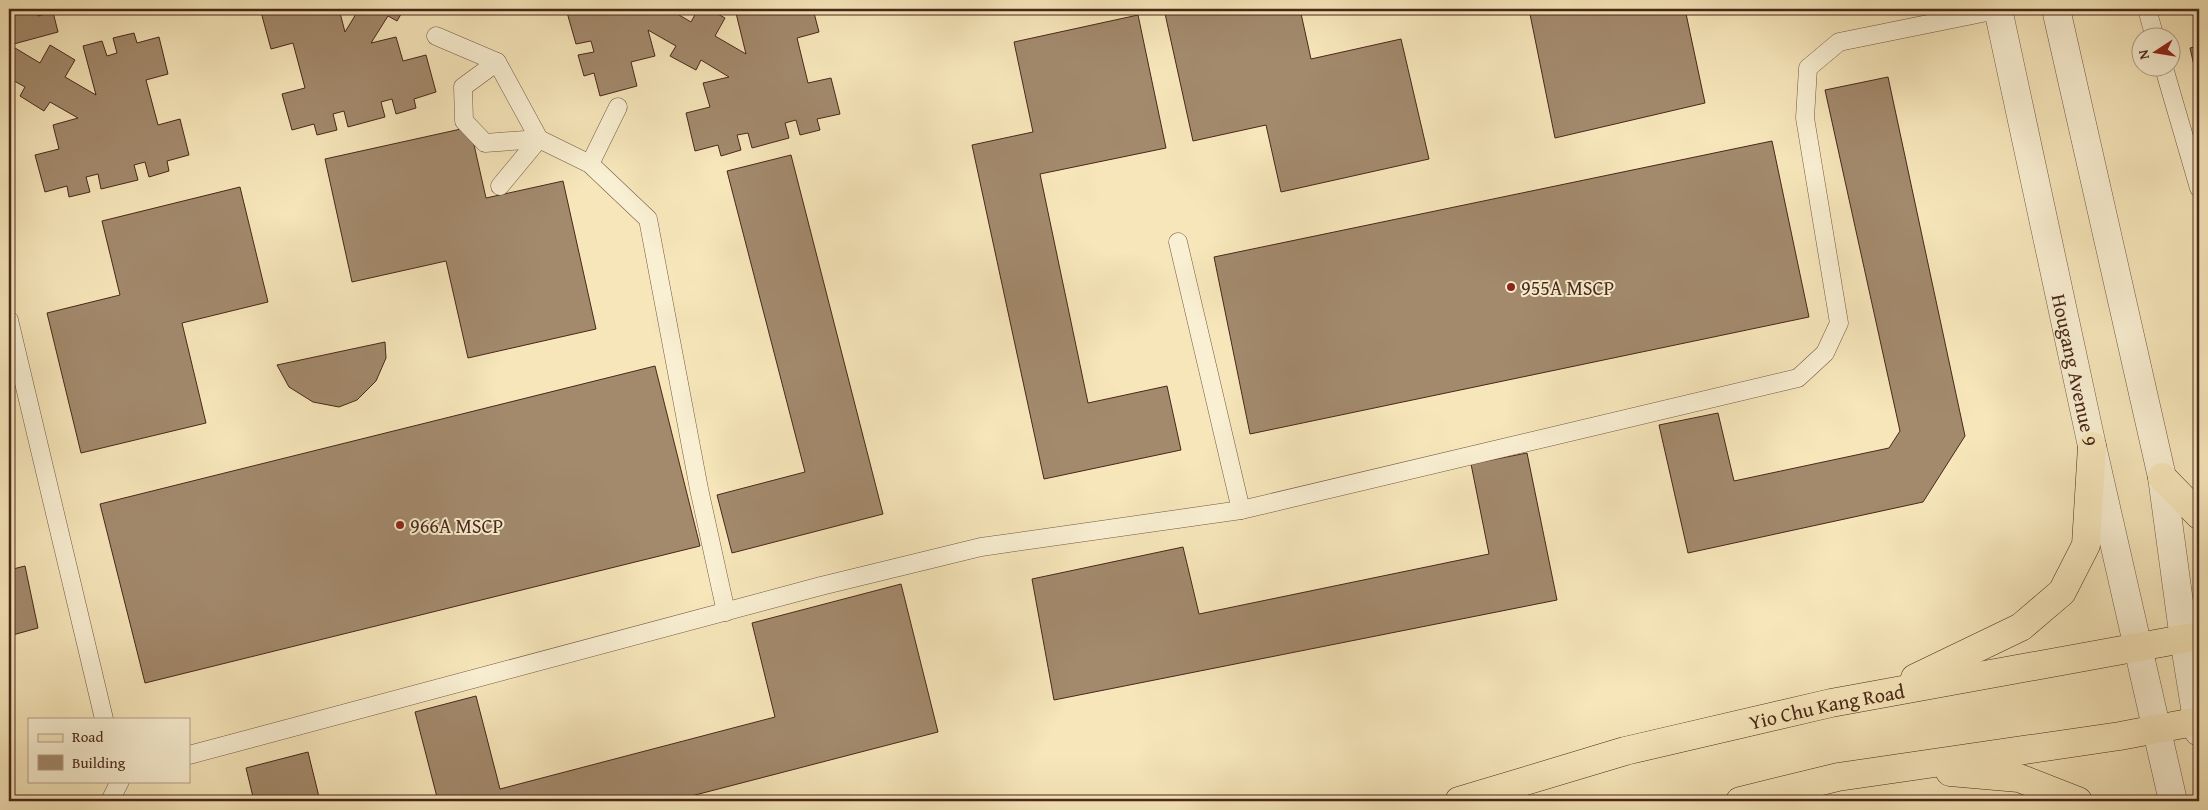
<svg xmlns="http://www.w3.org/2000/svg" width="2208" height="810" font-family="'Gentium Book Plus',serif">
<rect width="100%" height="100%" fill="#f6e6ba"/>
<filter id="stains"><feTurbulence type="fractalNoise" baseFrequency=".004" numOctaves="4"/><feColorMatrix values="0 0 0 0 .2 0 0 0 0 .09 0 0 0 0 .02 0 0 0 .5 -.17"/></filter>
<radialGradient id="worn" r=".72"><stop offset=".6" stop-color="#630" stop-opacity="0"/><stop offset="1" stop-color="#630" stop-opacity=".3"/></radialGradient>
<!-- building -->
<g fill="#a38a6d" stroke="#492719">
<path d="M9 9H36L38 16 53 12 58 32 10 45 40 63 50 45 75 60 65 77 96 95 83 46 102 41 107 56 117 53 113 38 134 33 137 43 159 37 168 74 146 80 158 125 180 119 189 155 167 161 169 171 149 177 145 162 134 165 138 180 101 189 98 174 86 177 90 192 69 197 67 186 45 192 35 155 59 149 53 125 78 118 50 102 44 111 20 96 25 87 9 78Z"/>
<path d="M274 9H339L345 32 359 9H404L397 21 388 16 371 43 396 37 403 61 426 55 436 92 414 99 416 108 396 114 392 99 381 102 385 117 348 127 344 111 333 114 337 130 317 135 314 124 292 130 282 94 305 88 293 43 271 49 261 12Z"/>
<path d="M566 9H669L691 22 698 9H709L725 18 715 36 746 54 735 9H756L757 14 768 11V9H813L819 32 797 38 808 83 831 78 840 114 817 119 820 130 800 135 796 120 785 123 789 138 752 148 748 133 737 135 741 150 721 156 718 145 695 151 686 113 710 107 703 83 729 77 701 60 696 70 670 56 676 46 648 30 655 56 631 62 637 86 600 96 594 73 584 76 578 55 594 52 591 41 576 44Z"/>
<path d="M1164 9H1300L1311 59 1401 39 1429 159 1281 192 1266 125 1193 141Z"/>
<path d="M1550 9H1685L1705 103 1555 138 1530 14Z"/>
<path d="M1138 15 1166 148 1040 174 1088 403 1167 386 1181 450 1044 479 972 145 1033 132 1014 42Z"/>
<path d="M2199 46V87L2190 48Z"/>
<path d="M1888 77 1965 436 1923 502 1688 553 1659 425 1718 413 1734 481 1889 448 1900 431 1825 90Z"/>
<path d="M470 127 486 198 563 181 596 329 468 358 446 261 352 282 325 159Z"/>
<path d="M1772 141 1809 317 1250 434 1214 257Z"/>
<path d="M791 155 883 514 732 553 717 495 805 472 727 171Z"/>
<path d="M240 187 268 302 182 323 206 423 81 453 47 313 120 295 102 221Z"/>
<path d="M385 342 386 358 376 381 357 400 339 407 313 402 289 387 277 365Z"/>
<path d="M655 366 700 546 145 683 100 504Z"/>
<path d="M1527 453 1557 600 1054 700 1032 579 1183 547 1199 614 1489 554 1471 464Z"/>
<path d="M25 566 38 628 9 636V570Z"/>
<path d="M901 584 938 732 672 801H438L415 712 476 696 500 789 775 717 752 623Z"/>
<path d="M308 752 320 801H254L246 768Z"/>
</g>
<g fill="none" stroke-linecap="round" stroke-linejoin="round">
<defs>
<g id="service">
<path d="M2147 9 2155 38"/>
<path d="M436 36 497 62 539 139"/>
<path d="M497 62 463 87 464 121 485 143 539 139 590 164 648 219 699 489 726 612"/>
<path d="M2164 68 2199 188"/>
<path d="M590 164 618 107"/>
<path d="M500 186 539 139"/>
<path d="M1178 242 1241 510"/>
<path d="M9 320 104 719"/>
<path d="M189 755 821 586 981 547 1241 510 1798 378 1825 353 1839 323 1805 118 1808 68 1839 42 2002 9"/>
<path d="M110 801 120 781"/>
</g>
<g id="tertiary">
<path id="s1" d="M1998 9 2092 446 2173 801"/>
<path d="M2056 9 2162 477 2184 639 2199 732"/>
</g>
<g id="primary">
<path d="M2162 477 2199 515"/>
<path d="M1915 678 2021 627 2062 592 2086 545 2092 446"/>
<path d="M1950 772 2019 778 2078 801"/>
<path id="s2" d="M1459 801 1625 751 1831 703 2199 636"/>
<path d="M1740 801 1838 777 2120 736 2199 721"/>
</g>
</defs>
<!-- service casing -->
<use href="#service" stroke="#745741" stroke-width="19"/>
<!-- tertiary casing -->
<use href="#tertiary" stroke="#745741" stroke-width="29"/>
<!-- primary casing -->
<use href="#primary" stroke="#492719" stroke-width="29"/>
<!-- service -->
<use href="#service" stroke="#f9efd2" stroke-width="18"/>
<!-- tertiary -->
<use href="#tertiary" stroke="#f9efd2" stroke-width="28"/>
<!-- primary -->
<use href="#primary" stroke="#f6e6ba" stroke-width="28"/>
</g>
<!-- markers -->
<g fill="#8f2418" stroke="#f9efd2" stroke-width="2">
<circle cx="1511" cy="287" r="5"/>
<circle cx="400" cy="525" r="5"/>
</g>
<g text-anchor="middle" dominant-baseline="central" stroke-width="4" stroke-linejoin="round" paint-order="stroke">
<!-- poi labels -->
<g font-size="20" fill="#492719" stroke="#f9efd2" text-anchor="start">
<text x="1521" y="287">955A MSCP</text>
<text x="410" y="525">966A MSCP</text>
</g>
<!-- street labels -->
<g font-size="20" fill="#492719" stroke="#f9efd2">
<text stroke="none"><textPath href="#s1" startOffset="369">Hougang Avenue 9</textPath></text>
<text stroke="none"><textPath href="#s2" startOffset="380">Yio Chu Kang Road</textPath></text>
</g>
</g>
<!-- margin -->
<rect width="2208" height="810" fill="none" stroke="#f6e6ba" stroke-width="30"/>
<rect x="10" y="10" width="2188" height="790" fill="none" stroke="#492719" stroke-width="2.5"/>
<rect x="15" y="15" width="2178" height="780" fill="none" stroke="#492719"/>
<!-- legend -->
<rect x="28" y="718" width="162" height="65" fill="#f9efd2" stroke="#b39f88"/>
<rect x="38" y="734" width="25" height="8" fill="#f6e6ba" stroke="#b39f88"/>
<text x="72" y="742" font-size="15" fill="#492719">Road</text>
<rect x="38" y="755" width="25" height="15" fill="#a38a6d" stroke="#b39f88"/>
<text x="72" y="768" font-size="15" fill="#492719">Building</text>
<!-- north arrow -->
<g transform="translate(2156 52) rotate(258)"><circle r="24" fill="#f9efd2" stroke="#b39f88"/>
<path d="M0-4L9 19L0 12L-9 19Z" fill="#8f2418"/>
<text y="-8" font-size="14" font-weight="bold" text-anchor="middle" fill="#492719">N</text>
</g>
<rect width="100%" height="100%" filter="url(#stains)"/>
<rect width="100%" height="100%" fill="url(#worn)"/>
</svg>
